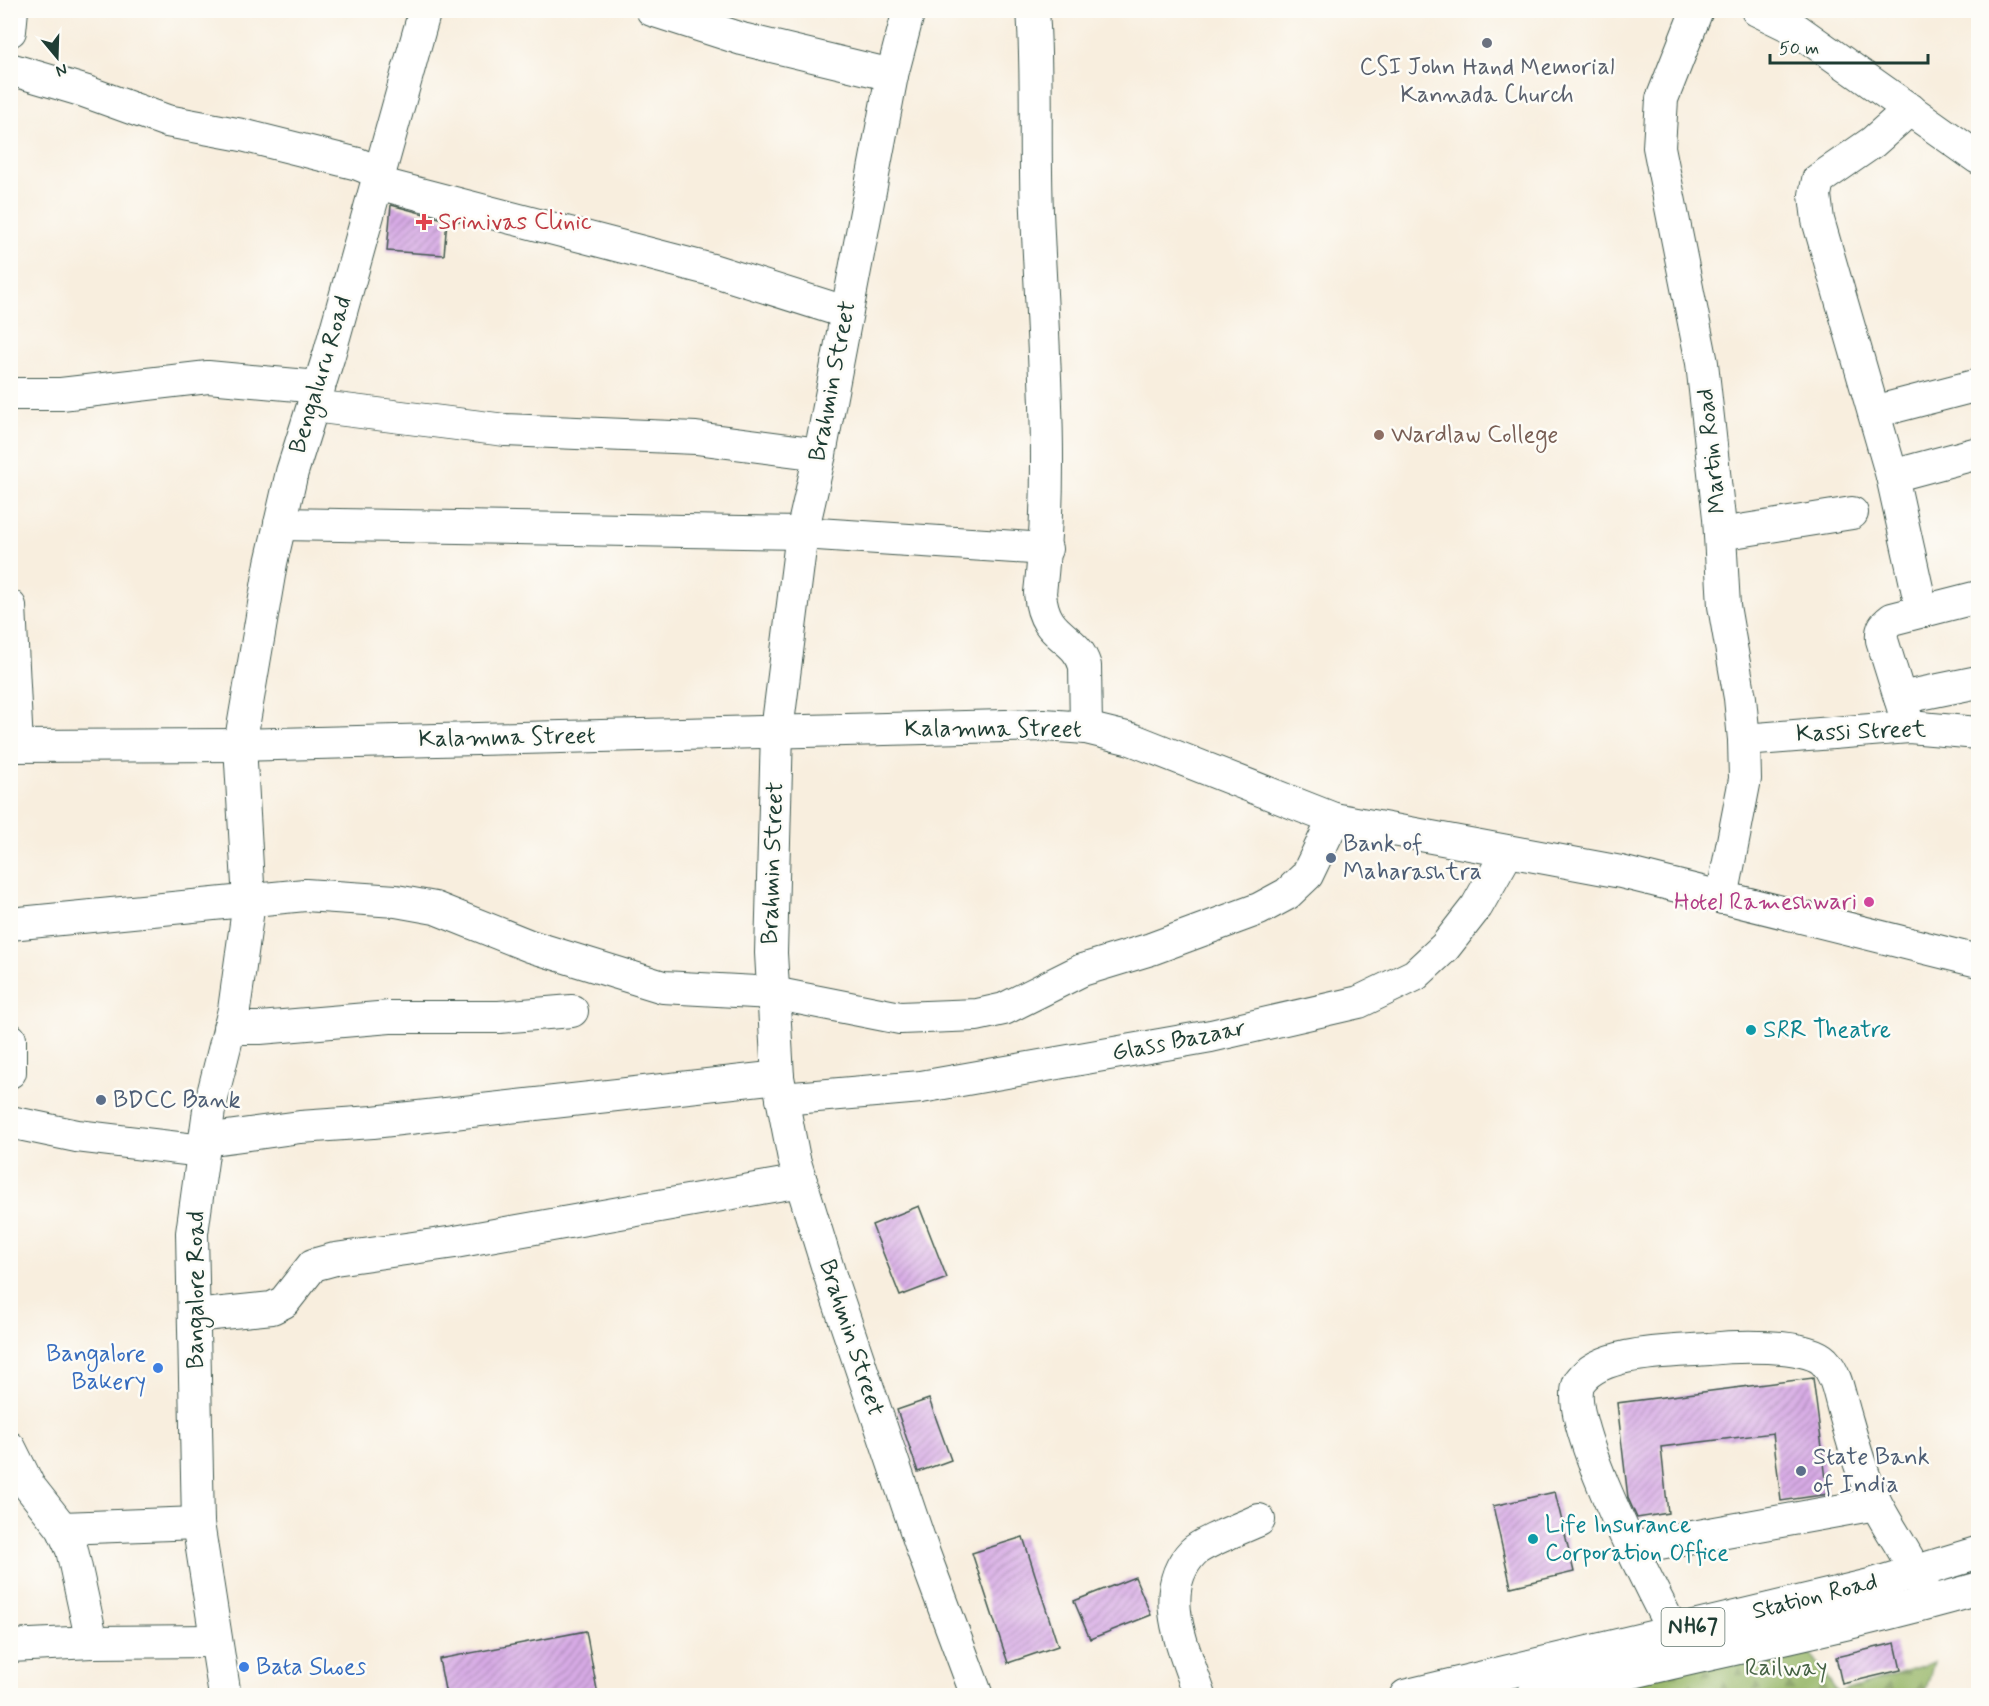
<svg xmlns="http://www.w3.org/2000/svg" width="1989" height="1706" font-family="Mynerve,sans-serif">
<defs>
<pattern id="forest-firs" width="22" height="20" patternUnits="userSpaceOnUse" patternTransform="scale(1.5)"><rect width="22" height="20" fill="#96b668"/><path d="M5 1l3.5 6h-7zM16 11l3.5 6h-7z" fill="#7a9556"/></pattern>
<pattern id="building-hatch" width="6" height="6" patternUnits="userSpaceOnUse" patternTransform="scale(1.5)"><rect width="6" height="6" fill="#d7aae5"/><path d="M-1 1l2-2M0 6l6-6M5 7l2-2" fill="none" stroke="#ae8cba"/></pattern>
</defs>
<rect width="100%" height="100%" fill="#fdfcf7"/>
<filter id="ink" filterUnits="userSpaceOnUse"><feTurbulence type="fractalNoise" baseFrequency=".0167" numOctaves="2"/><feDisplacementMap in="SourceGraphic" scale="12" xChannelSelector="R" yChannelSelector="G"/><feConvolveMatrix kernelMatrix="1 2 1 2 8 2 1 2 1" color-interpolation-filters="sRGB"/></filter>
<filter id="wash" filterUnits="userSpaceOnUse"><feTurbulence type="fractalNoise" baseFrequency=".008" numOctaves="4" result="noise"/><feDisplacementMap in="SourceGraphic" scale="24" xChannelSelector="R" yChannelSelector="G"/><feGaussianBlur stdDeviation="1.35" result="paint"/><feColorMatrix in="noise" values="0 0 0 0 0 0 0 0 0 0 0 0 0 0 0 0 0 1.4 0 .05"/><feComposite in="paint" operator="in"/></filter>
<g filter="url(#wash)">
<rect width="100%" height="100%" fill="#f8eede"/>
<!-- forest -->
<path fill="url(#forest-firs)" stroke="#5a7a4e" stroke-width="1.5" d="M1798 1636 1838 1693 1934 1662 1924 1695 1583 1696Z"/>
<g id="blocks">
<!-- building -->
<g fill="url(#building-hatch)">
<path d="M391 205 447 220 444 255 387 251Z"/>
<path d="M919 1206 947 1278 900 1296 872 1225Z"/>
<path d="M1813 1378 1828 1494 1781 1501 1773 1433 1661 1447 1668 1513 1637 1518 1628 1498 1617 1403Z"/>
<path d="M929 1399 951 1460 918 1472 897 1410Z"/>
<path d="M1555 1492 1574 1572 1511 1587 1493 1506Z"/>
<path d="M1023 1537 1058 1646 1008 1663 972 1553Z"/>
<path d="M1135 1577 1151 1615 1090 1639 1074 1601Z"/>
<path d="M586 1631 598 1695H446L439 1659Z"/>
<path d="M1895 1643 1901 1670 1842 1684 1836 1657Z"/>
</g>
</g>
</g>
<g filter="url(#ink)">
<use href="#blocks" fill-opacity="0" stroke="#40584e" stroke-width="1.5"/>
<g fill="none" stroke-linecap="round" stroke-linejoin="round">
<defs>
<g id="minor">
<path d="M652 10 742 39 892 75"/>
<path d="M909 10 892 75 820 454 802 533 777 731 771 953 778 1077 794 1159 833 1285 923 1551 977 1696"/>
<path d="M1033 10C1038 77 1034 144 1037 211 1042 338 1055 467 1040 593 1044 640 1075 633 1085 666L1086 728"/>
<path d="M1697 10 1662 99 1659 147 1702 363 1719 518 1724 606 1740 698 1744 740 1745 779 1722 898"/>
<path d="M1757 10 1796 29 1978 158"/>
<path d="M10 31 12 10"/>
<path d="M10 69 84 91 167 121 242 135 358 164 380 173"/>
<path d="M1910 109 1873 142 1818 180 1815 195 1818 220 1892 476 1922 611"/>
<path d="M377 183 712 270 845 312"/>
<path d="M10 394H61L208 377 319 387"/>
<path d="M313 406 505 430 696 438 820 454"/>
<path d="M1874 412 1978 385"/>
<path d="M1892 476 1978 453"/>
<path d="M280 524 802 533 1046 549"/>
<path d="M1720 534 1852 513"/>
<path d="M10 606 17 746"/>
<path d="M1900 698 1978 682"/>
<path d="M1909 727 1882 640C1881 629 1884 625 1892 619L1978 597"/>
<path d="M1744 740 1909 727 1978 733"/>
<path d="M10 746 240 745 1044 725 1086 728 1131 739 1334 819 1621 872 1978 961"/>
<path d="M10 924 305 895 396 901 435 908 530 946 663 987 773 993 900 1018 977 1015 1004 1009 1082 970 1151 949 1259 909 1287 894 1307 875 1334 819"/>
<path d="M229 1028H260L390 1017H499L572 1011"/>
<path d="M10 1039V1072"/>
<path d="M782 1099 921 1087 1211 1036 1359 1002 1415 975 1445 947 1477 906 1507 853"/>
<path d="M10 1122 77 1136 203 1151"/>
<path d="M205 1140 300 1127 373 1122 778 1077"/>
<path d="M194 1316 272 1308 284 1302 313 1265 335 1259 455 1242 801 1181"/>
<path d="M10 1448 29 1486 62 1528 72 1550 92 1642"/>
<path d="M62 1528 198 1523"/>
<path d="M1632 1548 1876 1504"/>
<path d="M1673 1631C1654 1594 1558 1412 1580 1381 1602 1350 1674 1352 1709 1349 1733 1346 1806 1343 1824 1361 1837 1375 1839 1394 1844 1411 1853 1442 1862 1477 1877 1505 1893 1536 1914 1563 1927 1596"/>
<path d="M10 1646 92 1642 215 1641"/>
<path d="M225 1696 198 1523 192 1233 209 1110 234 1010 249 902 240 745 271 563 292 472 329 355 425 10"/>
<path d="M1200 1696C1186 1652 1154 1592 1193 1552 1203 1542 1244 1527 1259 1520"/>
</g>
<g id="highway">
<path d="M1406 1696 1872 1585 1978 1553"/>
<path d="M1533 1696C1681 1657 1832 1631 1978 1589"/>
</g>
</defs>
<!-- minor casing -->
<use href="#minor" stroke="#40584e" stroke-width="34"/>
<!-- highway casing -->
<use href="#highway" stroke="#40584e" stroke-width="35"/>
<!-- minor -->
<use href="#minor" stroke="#fff" stroke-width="32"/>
<!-- highway -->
<use href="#highway" stroke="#fff" stroke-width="33"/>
</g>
</g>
<!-- markers -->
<circle fill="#6b7280" stroke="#fdfcf7" stroke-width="2" cx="1487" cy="43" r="6"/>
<path fill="#e0444e" stroke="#fdfcf7" stroke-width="2" d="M421 213h6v6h6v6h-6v6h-6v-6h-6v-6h6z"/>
<circle fill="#8d6e63" stroke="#fdfcf7" stroke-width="2" cx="1379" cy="435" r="6"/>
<g fill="#5c6f8a" stroke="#fdfcf7" stroke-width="2">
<circle cx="1331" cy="858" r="6"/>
<circle cx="101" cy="1100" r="6"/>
<circle cx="1801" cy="1471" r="6"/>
</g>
<circle fill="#d1479c" stroke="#fdfcf7" stroke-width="2" cx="1869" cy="902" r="6"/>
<g fill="#0f9aa8" stroke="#fdfcf7" stroke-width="2">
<circle cx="1751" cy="1030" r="6"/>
<circle cx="1533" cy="1539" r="6"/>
</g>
<g fill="#3f7fe0" stroke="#fdfcf7" stroke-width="2">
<circle cx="158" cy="1368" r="6"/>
<circle cx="244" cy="1667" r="6"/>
</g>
<g text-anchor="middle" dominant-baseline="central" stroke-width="5" stroke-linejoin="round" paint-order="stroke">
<!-- shield labels -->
<rect fill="#fdfcf7" stroke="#62766e" stroke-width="1.5" x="1661.5" y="1608" width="63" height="38" rx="4.5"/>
<g font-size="22" font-weight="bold" fill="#1f3d34">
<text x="1693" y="1627">NH67</text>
</g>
<!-- worship labels -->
<g font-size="24" fill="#5b616d" stroke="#fdfcf7">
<text x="1487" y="67">CSI John Hand Memorial<tspan x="1487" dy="28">Kannada Church</tspan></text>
</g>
<!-- health labels -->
<g font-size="24" fill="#be3a42" stroke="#fdfcf7" text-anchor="start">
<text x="438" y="222">Srinivas Clinic</text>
</g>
<!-- street labels -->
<g font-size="24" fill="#1f3d34" stroke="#fdfcf7">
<text transform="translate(321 375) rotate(-73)">Bengaluru Road</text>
<text transform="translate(833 381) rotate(-79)">Brahmin Street</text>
<text transform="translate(1712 451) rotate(-96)">Martin Road</text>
<text x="993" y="729">Kalamma Street</text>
<text transform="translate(1861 732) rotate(-2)">Kassi Street</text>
<text transform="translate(507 738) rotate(-1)">Kalamma Street</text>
<text transform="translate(773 863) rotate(-88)">Brahmin Street</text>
<text transform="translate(1179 1041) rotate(-11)">Glass Bazaar</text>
<text transform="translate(196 1290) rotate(-90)">Bangalore Road</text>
<text transform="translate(851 1338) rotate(72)">Brahmin Street</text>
<text transform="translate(1815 1597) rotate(-14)">Station Road</text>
</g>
<!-- education labels -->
<g font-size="24" fill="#785e54" stroke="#fdfcf7" text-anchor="start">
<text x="1391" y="435">Wardlaw College</text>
</g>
<!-- service labels -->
<g font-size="24" fill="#4e5e75" stroke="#fdfcf7" text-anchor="start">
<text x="1343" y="844">Bank of<tspan x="1343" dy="28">Maharashtra</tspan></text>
<text x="113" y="1100">BDCC Bank</text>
<text x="1813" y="1457">State Bank<tspan x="1813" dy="28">of India</tspan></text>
</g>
<!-- hotel labels -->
<g font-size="24" fill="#b23c85" stroke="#fdfcf7" text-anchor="end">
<text x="1857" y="902">Hotel Rameshwari</text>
</g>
<!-- culture labels -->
<g font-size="24" fill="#0d838f" stroke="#fdfcf7" text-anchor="start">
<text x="1763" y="1030">SRR Theatre</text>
<text x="1545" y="1525">Life Insurance<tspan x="1545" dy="28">Corporation Office</tspan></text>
</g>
<!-- shop labels -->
<g font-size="24" fill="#366cbe" stroke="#fdfcf7" text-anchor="end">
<text x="146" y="1354">Bangalore<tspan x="146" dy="28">Bakery</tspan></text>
<text x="256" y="1667" text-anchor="start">Bata Shoes</text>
</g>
<!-- park labels -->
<g font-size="24" fill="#466345" stroke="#fdfcf7">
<text x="1786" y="1668">Railway</text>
</g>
</g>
<!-- margin -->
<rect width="1989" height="1706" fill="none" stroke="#fdfcf7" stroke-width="36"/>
<!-- north arrow -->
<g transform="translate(57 57) rotate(161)" stroke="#fdfcf7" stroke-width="4.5" paint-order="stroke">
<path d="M0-4.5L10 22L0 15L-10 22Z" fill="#1f3d34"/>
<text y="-9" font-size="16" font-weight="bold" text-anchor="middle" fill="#1f3d34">N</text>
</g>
<!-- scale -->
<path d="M1770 54v9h158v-9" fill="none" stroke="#1f3d34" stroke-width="3"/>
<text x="1779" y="54" font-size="18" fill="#1f3d34" stroke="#fdfcf7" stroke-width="4.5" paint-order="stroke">50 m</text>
</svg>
